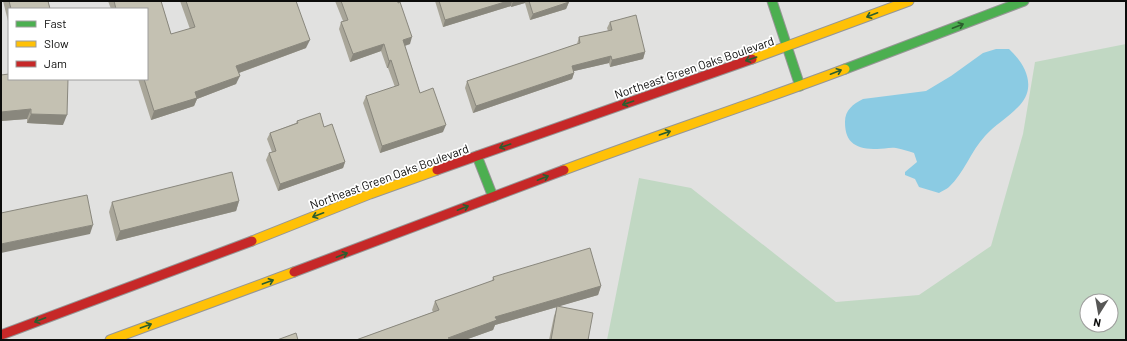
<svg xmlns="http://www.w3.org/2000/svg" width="1127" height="341" font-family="Barlow,sans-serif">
<rect width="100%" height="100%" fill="#e1e1e0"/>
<!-- green -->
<path fill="#c1d8c3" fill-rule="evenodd" d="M1126 44V340H607L639 178 691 188 836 302 919 295 991 246 1023 134 1035 62ZM1087 301H1111V325H1087Z"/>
<!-- water -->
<path fill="#8bcbe3" d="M996 49H1009C1025 64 1037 86 1020 105 1009 117 995 125 985 136 971 151 964 173 949 187 947 189 942 191 939 193L919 187 915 179 905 175V172L917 162 914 153C908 151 902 149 896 148 890 147 883 149 877 149 857 149 845 144 845 122 845 110 853 104 863 99L926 91 951 76 983 53Z"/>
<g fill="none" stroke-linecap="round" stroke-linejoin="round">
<defs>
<g id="fast">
<path d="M772 1 800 86"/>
<path d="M845 69 1024 1"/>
<path d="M477 156 493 197"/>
</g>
<g id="slow">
<path d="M752 59 909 1"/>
<path d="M564 170C657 135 752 104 845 69"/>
<path d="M252 241 370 194 437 170"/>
<path d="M110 340 294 272"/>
</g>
<g id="jam">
<path d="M437 170 752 59"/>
<path d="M294 272 564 170"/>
<path d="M1 335 252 241"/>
</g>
</defs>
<!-- fast casing -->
<use href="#fast" stroke="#969695" stroke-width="11"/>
<!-- slow casing -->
<use href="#slow" stroke="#969695" stroke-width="11"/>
<!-- jam casing -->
<use href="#jam" stroke="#969695" stroke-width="11"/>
<!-- fast -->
<use href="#fast" stroke="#4caf50" stroke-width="9"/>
<!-- slow -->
<use href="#slow" stroke="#ffc107" stroke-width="9"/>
<!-- jam -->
<use href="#jam" stroke="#c62828" stroke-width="9"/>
</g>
<!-- wall -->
<g fill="#a9a699">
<path d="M3 1H48L50 9H9V25Z"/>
<path d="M108 1H161L171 34 190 29 180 1H296L306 48 239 73 236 84 197 99 194 106 151 120 138 79H147V9H111Z"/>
<path d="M335 1H398L410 44 405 46 420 93 443 132 380 153 363 103 366 96 395 87 388 68H387L381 51 350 62 339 29 341 22 343 21Z"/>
<path d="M435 1H568L569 2 566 9 530 20 525 3 511 7V6L443 27Z"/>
<path d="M610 22 645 52 643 59 610 67 609 63 574 71V73L572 79 473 113 465 88 467 81 577 44 579 37 608 31 607 28Z"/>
<path d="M1 75 63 125 27 123V119L1 121Z"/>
<path d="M297 121 324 127 345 162 343 168 278 191 266 160 269 153 272 152 267 139 270 133 296 123Z"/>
<path d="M239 201 236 211 116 241 109 212 112 202Z"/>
<path d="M493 277 601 286 598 295 559 306 588 340H549L554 316 557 307 495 325 493 330 465 340H356L433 312 432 310 435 301 492 281Z"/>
</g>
<!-- shaded-wall -->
<g fill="#89877d">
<path d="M508 1H512L511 6 443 27 445 20Z"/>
<path d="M513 1H526L525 3 511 7Z"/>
<path d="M569 2 566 9 530 20 533 14Z"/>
<path d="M412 37 410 44 400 47 403 40Z"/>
<path d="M310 40 306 48 233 75 236 66Z"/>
<path d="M384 44 381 51 350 62 353 54Z"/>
<path d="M645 52 643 59 610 67 612 60Z"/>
<path d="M611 56 609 63 570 72 572 66Z"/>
<path d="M391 60 388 68H387L389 61Z"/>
<path d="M574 73 572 79 473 113 476 106Z"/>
<path d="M240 76 236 84 197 99 194 106 151 120 154 111 195 92Z"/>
<path d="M31 109 27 119 1 121V112Z"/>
<path d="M31 114 67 115 63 125 27 123Z"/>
<path d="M446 125 443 132 380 153 382 146Z"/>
<path d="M345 162 343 168 278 191 280 184Z"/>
<path d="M239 201 236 211 116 241 120 231Z"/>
<path d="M93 225 90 234 1 253V244Z"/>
<path d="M601 286 598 295 495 325 493 330 465 340H448V338L495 317Z"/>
</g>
<!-- building -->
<g fill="#c4c1b2" stroke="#89877d">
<path d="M9 1H48L50 9H11Z"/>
<path d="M114 1H161L171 34 195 27 186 1H296L310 40 236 66 240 76 195 92 197 98 154 111 144 79H147V9H116Z"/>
<path d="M341 1H398V3L400 2 412 37 403 40 420 93 433 88 446 125 382 146 366 96 399 85 391 60 389 61 384 44 353 54 341 22 348 20Z"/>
<path d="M439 1H508L445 20Z"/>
<path d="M529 1H568L569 2 533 14Z"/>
<path d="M636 15 645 52 612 60 611 56 572 66 574 73 476 106 467 81 580 43 579 37 612 30 610 22Z"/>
<path d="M9 74V79H68L67 115 31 114V109L1 112V75Z"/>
<path d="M320 113 324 127 332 124 345 162 280 184 269 153 276 151 270 133 298 123 297 121Z"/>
<path d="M232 172 239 201 120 231 112 202Z"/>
<path d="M87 195 93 225 1 244V213Z"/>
<path d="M590 248 601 286 495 317 497 320 448 338 458 340H356L439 310 435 301 494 280 493 277Z"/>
<path d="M557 306 593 313 588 340H551Z"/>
<path d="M296 333 298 340H277Z"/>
</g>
<!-- one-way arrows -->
<defs><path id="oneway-shaft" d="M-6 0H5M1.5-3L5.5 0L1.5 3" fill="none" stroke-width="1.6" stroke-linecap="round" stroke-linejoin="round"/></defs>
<g stroke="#2c5e2e">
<use href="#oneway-shaft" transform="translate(872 15) rotate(159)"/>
<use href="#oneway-shaft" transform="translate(958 26) rotate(-21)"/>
<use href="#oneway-shaft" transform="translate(751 59) rotate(161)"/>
<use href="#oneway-shaft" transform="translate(836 72) rotate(-21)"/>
<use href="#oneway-shaft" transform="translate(628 103) rotate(161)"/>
<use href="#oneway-shaft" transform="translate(665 133) rotate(-19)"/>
<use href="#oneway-shaft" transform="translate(505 146) rotate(161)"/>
<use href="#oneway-shaft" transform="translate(543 178) rotate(-21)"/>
<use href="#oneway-shaft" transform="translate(463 208) rotate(-21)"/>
<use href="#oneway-shaft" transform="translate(318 215) rotate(159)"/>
<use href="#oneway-shaft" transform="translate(342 255) rotate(-21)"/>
<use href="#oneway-shaft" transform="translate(268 282) rotate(-20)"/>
<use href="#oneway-shaft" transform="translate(40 320) rotate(159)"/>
<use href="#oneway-shaft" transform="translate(146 326) rotate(-20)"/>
</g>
<g text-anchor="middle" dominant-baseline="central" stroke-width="3.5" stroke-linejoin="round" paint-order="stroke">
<!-- street labels -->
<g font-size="12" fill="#0c0c0b" stroke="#fff">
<text transform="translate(694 67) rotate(-19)">Northeast Green Oaks Boulevard</text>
<text transform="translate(389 176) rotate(-20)">Northeast Green Oaks Boulevard</text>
</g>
</g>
<!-- border -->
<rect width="1127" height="341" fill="none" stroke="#0c0c0b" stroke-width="4"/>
<!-- legend -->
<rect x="8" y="8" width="140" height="72" fill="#ffffff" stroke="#9e9e9d"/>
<rect x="16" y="21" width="20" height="6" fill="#4caf50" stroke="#9e9e9d"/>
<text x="44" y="28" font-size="12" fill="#0c0c0b">Fast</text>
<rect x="16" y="41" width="20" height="6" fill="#ffc107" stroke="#9e9e9d"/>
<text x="44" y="48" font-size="12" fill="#0c0c0b">Slow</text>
<rect x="16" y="61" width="20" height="6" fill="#c62828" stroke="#9e9e9d"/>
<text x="44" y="68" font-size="12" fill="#0c0c0b">Jam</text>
<!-- north arrow -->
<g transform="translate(1099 313) rotate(191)"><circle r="19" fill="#ffffff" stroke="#9e9e9d"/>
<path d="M0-3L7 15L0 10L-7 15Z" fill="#575756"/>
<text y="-6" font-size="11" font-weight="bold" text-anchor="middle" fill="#0c0c0b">N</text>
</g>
</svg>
